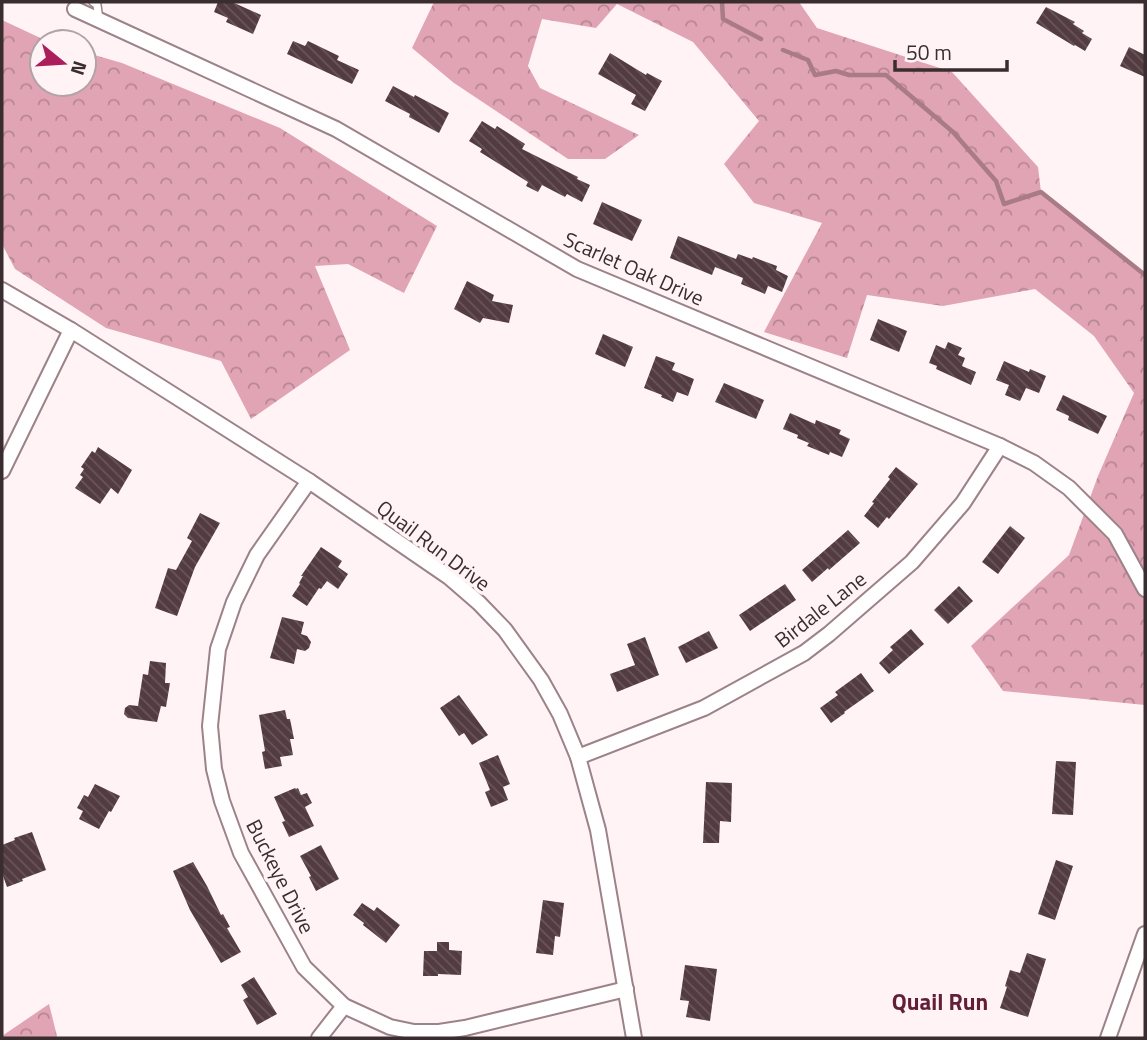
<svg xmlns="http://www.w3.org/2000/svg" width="1147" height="1040" font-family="'Titillium Web',sans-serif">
<defs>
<pattern id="forest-crowns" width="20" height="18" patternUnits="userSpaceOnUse" patternTransform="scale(1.75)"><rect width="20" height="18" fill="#e1a4b4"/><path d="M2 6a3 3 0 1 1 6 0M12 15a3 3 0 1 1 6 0" fill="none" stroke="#b78693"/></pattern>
<pattern id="building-back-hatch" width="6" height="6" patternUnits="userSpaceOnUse" patternTransform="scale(1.75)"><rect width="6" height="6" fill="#523b41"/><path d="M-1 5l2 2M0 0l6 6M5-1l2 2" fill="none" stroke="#69565b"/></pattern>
</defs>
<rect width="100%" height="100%" fill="#fff3f6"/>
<!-- forest -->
<g fill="url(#forest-crowns)">
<path d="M434 2H799L817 28 952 72 1038 167 1041 192 1145 275V705L1003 691 971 646 1069 555 1098 476 1134 393 1094 336 1035 289 943 306 867 295 847 358 764 332 822 223 754 203 724 164 759 121 693 42 617 4 596 28 542 19 528 66 540 88 639 135 605 159H568L454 83 412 48Z"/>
<path d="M2 20 49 42H42V84H84V52L122 63 280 128 437 226 404 293 348 264 315 266 350 350 251 419 221 361 106 328 15 269 2 244Z"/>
<path d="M49 1004 57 1036 56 1038H2V1036Z"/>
</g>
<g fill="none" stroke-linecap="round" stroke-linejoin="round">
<!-- stream -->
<g stroke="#a87b87" stroke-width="4.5">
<path d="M722 2 723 19 761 39"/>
<path d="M783 50 808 60 815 75 836 71 849 75H886L953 132 996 181 1004 204 1041 192 1145 275"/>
</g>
</g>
<!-- building -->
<g fill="url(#building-back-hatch)">
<path d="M218 2H232L261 15 253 34 226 22 228 18 214 12Z"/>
<path d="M1046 7 1075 22 1073 24 1084 31 1082 33 1092 39 1085 51 1075 45 1074 46 1036 23Z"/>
<path d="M293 41 305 46 308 41 339 56 337 60 359 70 352 84 287 54Z"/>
<path d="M1129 47 1145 55V77L1120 66Z"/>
<path d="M610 53 646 75 647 73 662 81 645 111 631 104 636 95 598 74Z"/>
<path d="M393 86 414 97 415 95 449 113 439 133 409 117 410 114 385 101Z"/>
<path d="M482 121 495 129 497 126 525 144 522 149 578 177 577 179 590 185 582 202 567 194 565 197 542 185 538 192 526 186 528 182 480 152 482 149 469 141Z"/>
<path d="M602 202 642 220 632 241 593 224Z"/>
<path d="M678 236 736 259 738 254 752 259 753 257 777 266 776 270 788 276 782 292 768 286 765 294 741 284 743 278 715 267 712 275 670 258Z"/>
<path d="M467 281 494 295 492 301 513 305 509 323 483 318 480 323 454 309Z"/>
<path d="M878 319 907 331 899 352 870 340Z"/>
<path d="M603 334 633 347 625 367 595 354Z"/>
<path d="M948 342 962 348 958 355 965 358 962 366 976 372 971 385 936 369 937 366 929 363 936 345 945 349Z"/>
<path d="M656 356 675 363 672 370 694 379 688 396 677 392 673 402 661 397 662 395 644 388Z"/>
<path d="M1004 361 1029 372 1030 369 1046 376 1039 393 1026 388 1020 401 1005 395 1009 385 996 380Z"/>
<path d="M724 383 764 400 756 419 715 402Z"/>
<path d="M1063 395 1107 416 1098 434 1068 420 1069 416 1056 410Z"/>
<path d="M790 413 815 424 816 420 841 430 839 434 850 439 842 457 830 452 829 455 807 446 809 443 797 438 798 435 783 429Z"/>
<path d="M98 447 132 470 118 494 111 488 100 504 75 488 83 477 80 475 84 469 81 467 92 451 95 453Z"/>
<path d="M896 467 918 484 889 519 887 517 878 528 864 516 874 503 872 502 890 479 888 477Z"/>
<path d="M200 513 220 523 195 567 177 616 155 608 168 568 176 570 192 541 187 538Z"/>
<path d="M1010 526 1025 538 998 574 982 562Z"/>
<path d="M848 530 860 543 829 570 828 568 812 582 802 570Z"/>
<path d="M321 547 342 561 338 567 348 574 338 589 327 581 321 589 319 588 307 606 292 596 300 584 299 583 303 576H301Z"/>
<path d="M785 584 796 600 750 631 739 615Z"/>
<path d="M959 586 973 601 948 624 934 610Z"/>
<path d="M282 617 304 622 301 634 307 636 311 642 309 648 305 651 297 649 294 664 270 658Z"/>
<path d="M911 629 924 644 889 674 879 663 893 650 890 647Z"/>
<path d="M709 631 718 648 686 663 678 647Z"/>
<path d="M645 637 659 675 617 692 610 674 635 665 627 644Z"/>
<path d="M150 661 166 663 165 683H170L166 707 161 706 157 722 128 718 124 714 125 708 129 705 138 706 143 674 148 675Z"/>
<path d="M861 673 874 691 844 712 845 713 831 723 820 708 838 695 835 692Z"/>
<path d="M459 695 488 735 472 745 464 733 459 736 440 708Z"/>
<path d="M285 710 287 719H290L294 739H290L293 755 280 757 282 766 265 769 262 752 265 751 259 715Z"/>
<path d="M498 755 510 784 503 787 508 800 491 807 485 792 490 790 479 763Z"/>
<path d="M1056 761 1076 762 1073 815 1052 814Z"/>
<path d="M706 782 732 783 731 822 720 821 719 843H703Z"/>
<path d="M95 784 120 796 111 812 109 811 99 829 79 819 83 811 77 808 84 795 88 797Z"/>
<path d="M295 788 296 789 298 788 301 795 307 793 312 803 305 807 314 826 289 837 282 822 285 821 274 797Z"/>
<path d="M32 832 46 870 22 879 23 881 7 887 2 873V845L15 840 14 838Z"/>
<path d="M321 845 339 879 316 891 309 877 311 876 300 856Z"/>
<path d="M1056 860 1073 866 1055 920 1038 914Z"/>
<path d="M193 862 207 886 221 915 223 914 230 927 227 928 241 952 221 963 190 910 173 871Z"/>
<path d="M543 900 564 903 560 937 555 936 553 955 536 953Z"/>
<path d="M362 903 374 911 377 907 400 925 386 943 363 925 364 923 353 915Z"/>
<path d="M437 942H449V950L462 951 461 975 438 974V976H423L424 951H437Z"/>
<path d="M1027 953 1046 959 1028 1017 1000 1008 1007 987 1005 986 1010 970 1020 973Z"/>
<path d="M685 965 717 969 710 1021 686 1017 689 1001 680 1000Z"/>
<path d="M254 977 277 1014 257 1025 243 1000 248 997 241 985Z"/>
</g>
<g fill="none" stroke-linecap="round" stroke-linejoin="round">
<defs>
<path id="service" d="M93 2 97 5 99 20"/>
<g id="minor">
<path d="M75 9 336 129 577 269 1000 446 1034 463 1069 488 1115 534 1145 589"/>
<path d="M2 290 71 330 309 481 449 577 479 603 505 630 541 680 560 714 578 757 598 830 634 1038"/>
<path d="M2 471 71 330"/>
<path d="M309 481 257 555 234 602 218 649 210 726 214 769 222 801 241 853 304 967 344 1006 390 1027 414 1032H439L465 1028 626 989"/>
<path d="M578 757 704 708 804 653 829 634 912 562 963 503 1000 446"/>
<path d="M319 1038 344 1006"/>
<path d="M1108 1038 1145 934"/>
</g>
</defs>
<!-- service casing -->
<use href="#service" stroke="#9c8289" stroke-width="10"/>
<!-- minor casing -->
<use href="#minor" stroke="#9c8289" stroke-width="18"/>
<!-- service -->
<use href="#service" stroke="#fff" stroke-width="7"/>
<!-- minor -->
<use href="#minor" stroke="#fff" stroke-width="14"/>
</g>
<g text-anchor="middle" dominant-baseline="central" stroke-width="7" stroke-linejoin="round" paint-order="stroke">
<!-- street labels -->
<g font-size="21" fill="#392d30" stroke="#fff3f6">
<text transform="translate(634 268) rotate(24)">Scarlet Oak Drive</text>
<text transform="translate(434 545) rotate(37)">Quail Run Drive</text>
<text transform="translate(820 609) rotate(-38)">Birdale Lane</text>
<text transform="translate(281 876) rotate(63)">Buckeye Drive</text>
</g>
<!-- neighbourhood labels -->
<g font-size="23" font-weight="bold" fill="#621f38" stroke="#fff3f6">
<text x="940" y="1001">Quail Run</text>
</g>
</g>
<!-- border -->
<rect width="1147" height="1040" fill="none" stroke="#392d30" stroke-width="7"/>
<!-- north arrow -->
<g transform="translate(63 63) rotate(108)"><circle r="33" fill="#fff3f6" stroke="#b0a4a7" stroke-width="2"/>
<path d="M0-5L12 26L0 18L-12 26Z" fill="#ab1d5b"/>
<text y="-10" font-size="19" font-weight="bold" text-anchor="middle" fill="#392d30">N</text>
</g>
<!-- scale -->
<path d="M895 60v10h112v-10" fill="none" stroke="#392d30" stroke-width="3.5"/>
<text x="906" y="60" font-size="21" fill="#392d30" stroke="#fff3f6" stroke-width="5" paint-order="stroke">50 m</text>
</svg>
